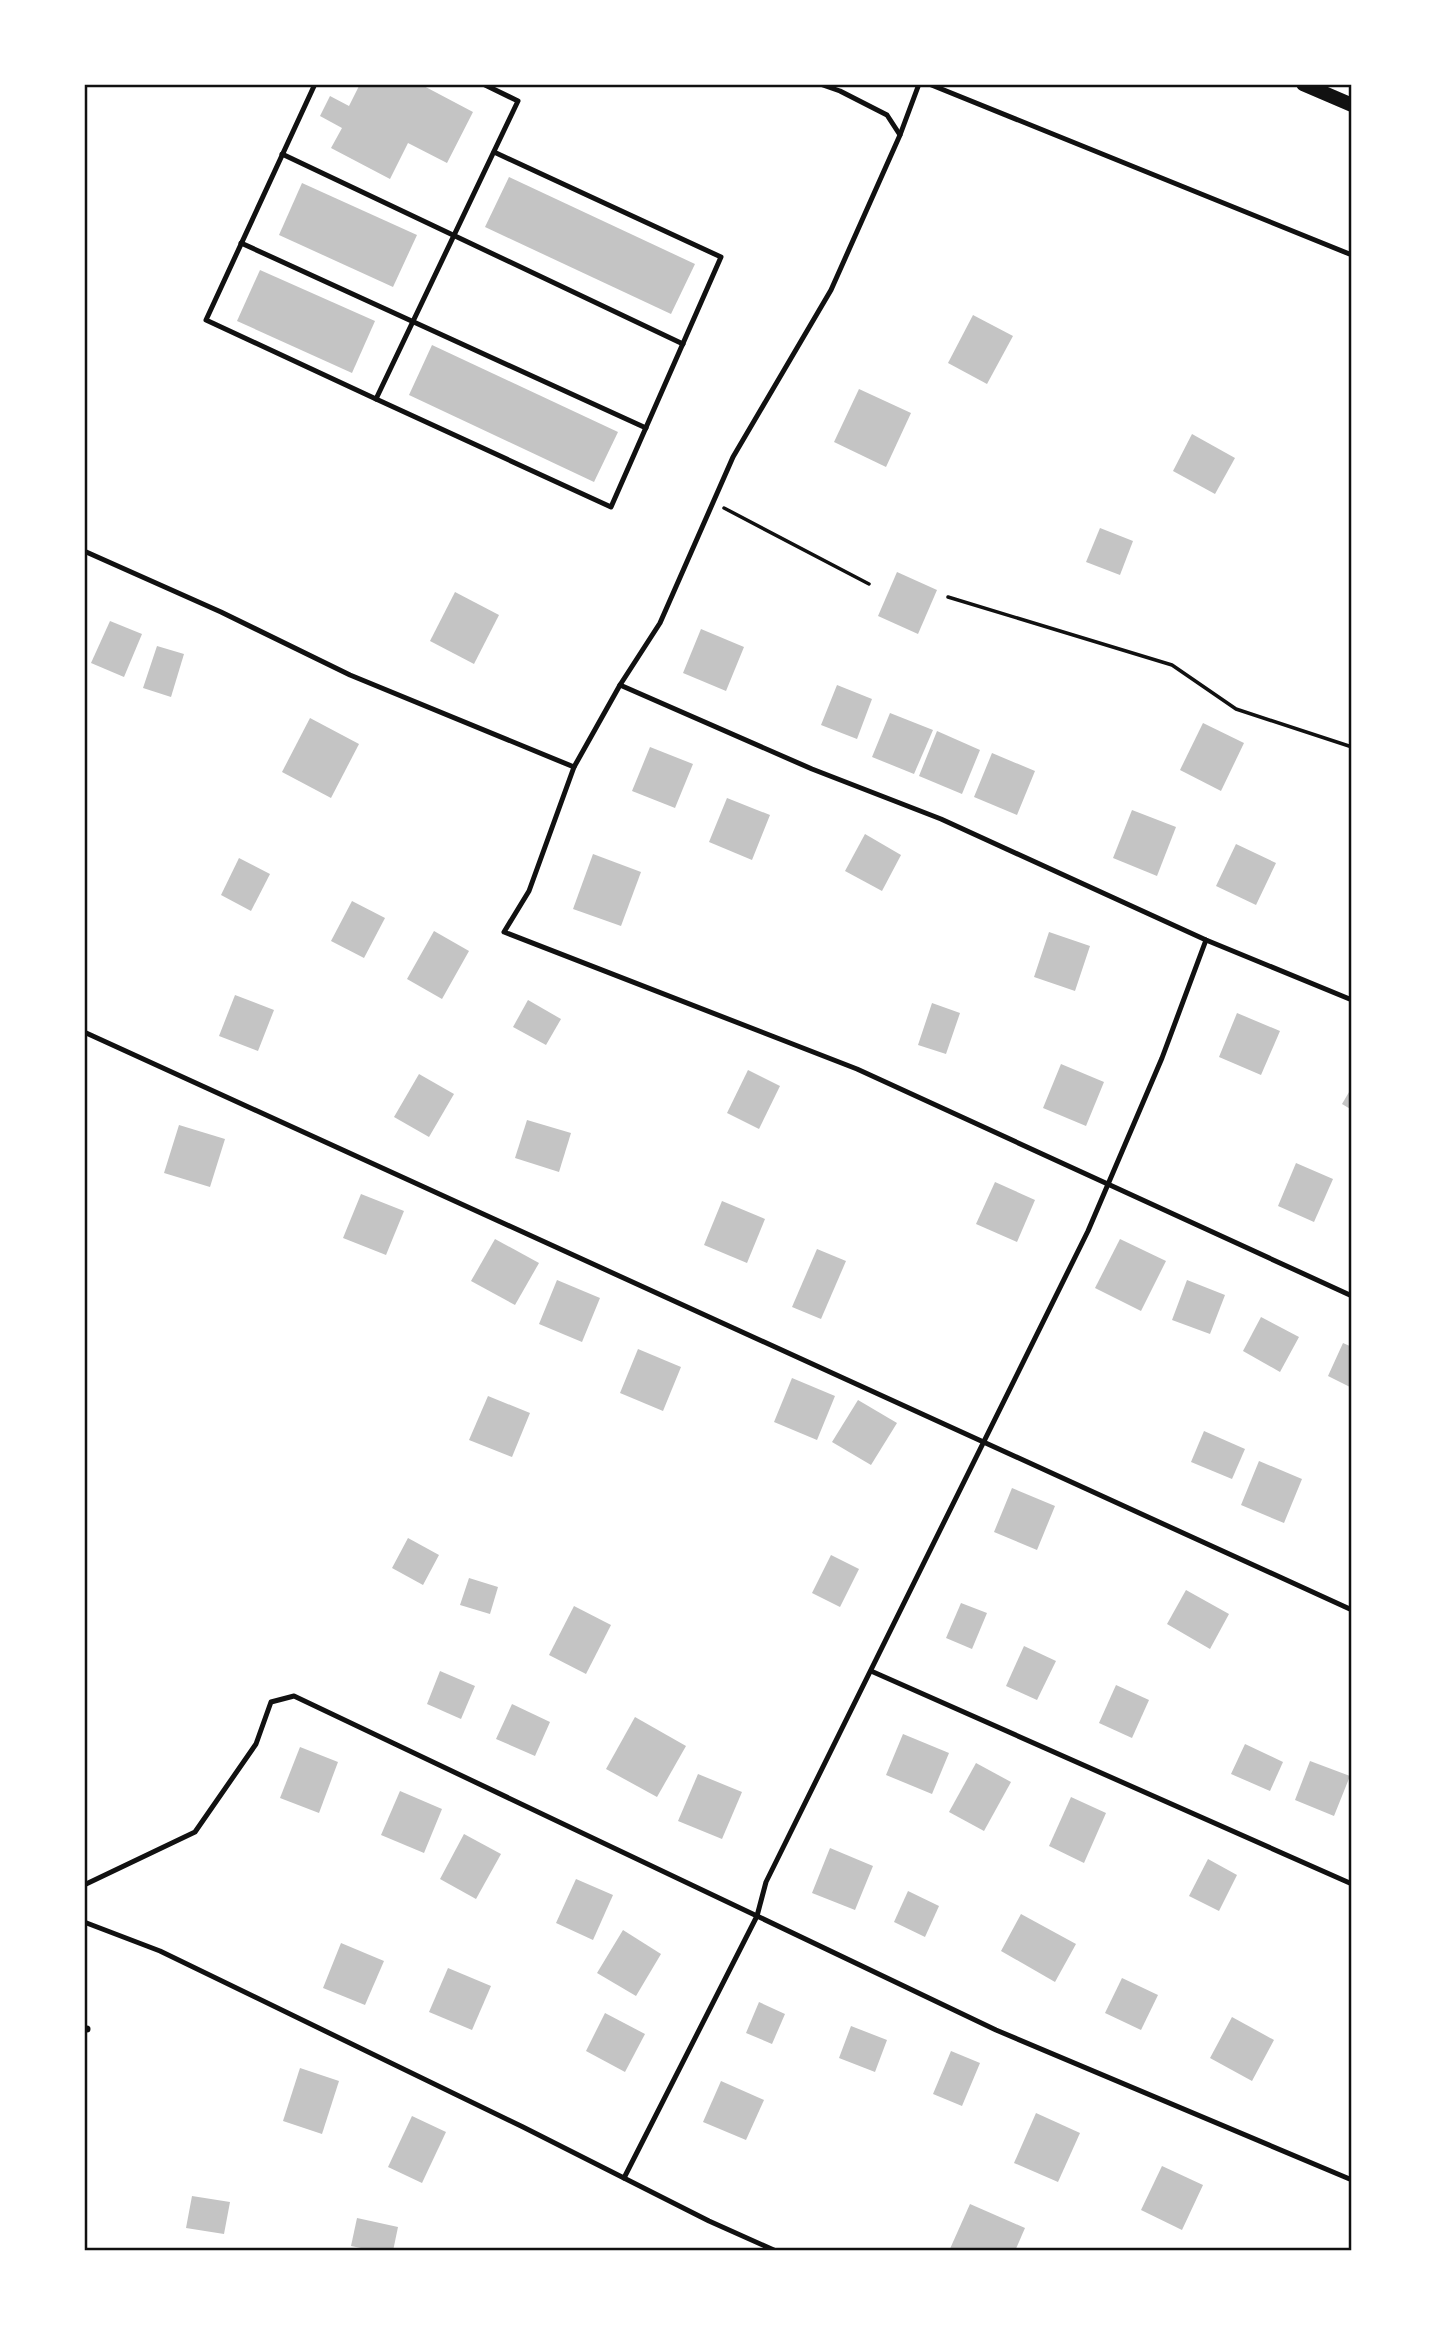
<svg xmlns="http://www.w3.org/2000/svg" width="1436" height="2335" font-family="Manrope,sans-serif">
<rect width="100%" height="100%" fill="#fff"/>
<!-- building -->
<g fill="#c4c4c4">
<path d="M360 84H420L473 112 447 163 408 143 390 179 331 148 342 128 320 116 330 96 349 106Z"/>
<path d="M509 177 695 264 671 314 485 227Z"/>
<path d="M302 183 417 235 393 287 279 235Z"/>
<path d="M260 270 375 321 352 373 237 321Z"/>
<path d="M973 315 1013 336 987 384 948 363Z"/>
<path d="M432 345 618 432 594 482 409 395Z"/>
<path d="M859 389 911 413 886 467 834 442Z"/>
<path d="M1192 434 1235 458 1215 494 1173 471Z"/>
<path d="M1100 528 1133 541 1120 575 1086 562Z"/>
<path d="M897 572 937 590 918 634 878 616Z"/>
<path d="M455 592 499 615 474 664 430 641Z"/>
<path d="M110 621 142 634 124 677 91 663Z"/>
<path d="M701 629 744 647 726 691 683 673Z"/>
<path d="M157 646 184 654 171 697 143 688Z"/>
<path d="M837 685 872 699 857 739 821 725Z"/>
<path d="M890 713 933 730 914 774 872 757Z"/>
<path d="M310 718 359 744 331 798 282 772Z"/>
<path d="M1203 723 1244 743 1221 791 1180 770Z"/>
<path d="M937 731 980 750 962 794 919 776Z"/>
<path d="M650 747 693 764 675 808 632 791Z"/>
<path d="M992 753 1035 771 1017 815 974 797Z"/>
<path d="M727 798 770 815 752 860 709 842Z"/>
<path d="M1132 810 1176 827 1157 876 1113 858Z"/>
<path d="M865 834 901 855 882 891 845 871Z"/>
<path d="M1236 844 1276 863 1256 905 1216 886Z"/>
<path d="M593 854 641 872 621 926 573 909Z"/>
<path d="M239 858 270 874 251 911 221 895Z"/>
<path d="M352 901 385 918 364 958 331 941Z"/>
<path d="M434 931 469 951 442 999 407 979Z"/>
<path d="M1049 932 1090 946 1075 991 1034 977Z"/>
<path d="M235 995 274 1010 258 1051 219 1036Z"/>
<path d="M528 1000 561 1019 546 1045 513 1027Z"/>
<path d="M932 1003 960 1013 946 1054 918 1045Z"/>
<path d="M1237 1013 1280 1031 1261 1075 1219 1057Z"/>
<path d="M1061 1064 1104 1082 1086 1126 1043 1108Z"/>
<path d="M748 1070 780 1086 759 1129 727 1113Z"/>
<path d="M419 1074 454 1094 429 1137 394 1117Z"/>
<path d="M1352 1087V1110L1342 1104Z"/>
<path d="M527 1120 571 1133 559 1172 515 1158Z"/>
<path d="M179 1125 225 1139 210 1187 164 1173Z"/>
<path d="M1296 1163 1333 1179 1314 1222 1278 1206Z"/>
<path d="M995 1182 1035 1200 1017 1242 976 1224Z"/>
<path d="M361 1194 404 1211 386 1255 343 1238Z"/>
<path d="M722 1201 765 1219 747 1263 704 1245Z"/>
<path d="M495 1239 539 1263 515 1305 471 1281Z"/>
<path d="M1120 1239 1166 1261 1141 1311 1095 1288Z"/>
<path d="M817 1249 846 1261 821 1319 792 1307Z"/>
<path d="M557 1280 600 1298 582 1342 539 1324Z"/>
<path d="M1187 1280 1225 1295 1210 1334 1172 1320Z"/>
<path d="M1261 1317 1299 1337 1280 1372 1243 1351Z"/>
<path d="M1343 1343 1352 1347V1388L1328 1376Z"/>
<path d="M638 1349 681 1367 663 1411 620 1393Z"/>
<path d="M792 1378 835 1396 817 1440 774 1422Z"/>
<path d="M488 1396 530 1413 512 1457 469 1440Z"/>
<path d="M858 1400 897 1423 871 1465 832 1442Z"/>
<path d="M1204 1431 1245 1449 1232 1479 1191 1462Z"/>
<path d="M1259 1461 1302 1479 1284 1523 1241 1505Z"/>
<path d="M1012 1488 1055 1506 1037 1550 994 1532Z"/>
<path d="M408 1538 439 1555 423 1585 392 1568Z"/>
<path d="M831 1555 859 1569 840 1607 812 1593Z"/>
<path d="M469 1578 498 1587 490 1614 460 1605Z"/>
<path d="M1186 1590 1229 1614 1210 1649 1167 1624Z"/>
<path d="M961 1603 987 1613 972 1649 946 1638Z"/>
<path d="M574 1606 611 1625 586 1674 549 1655Z"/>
<path d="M1024 1646 1056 1661 1037 1700 1006 1686Z"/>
<path d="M440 1671 475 1686 461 1719 427 1704Z"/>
<path d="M1116 1685 1149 1700 1132 1738 1099 1723Z"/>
<path d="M512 1704 550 1722 535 1756 496 1739Z"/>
<path d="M635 1717 686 1746 657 1797 606 1769Z"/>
<path d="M903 1734 949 1753 932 1794 886 1775Z"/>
<path d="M1245 1744 1283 1762 1270 1791 1231 1774Z"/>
<path d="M300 1747 338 1762 319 1813 280 1798Z"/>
<path d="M1310 1761 1350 1776 1334 1816 1295 1800Z"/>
<path d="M976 1763 1011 1782 984 1831 949 1812Z"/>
<path d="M698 1774 742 1792 722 1839 678 1821Z"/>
<path d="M400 1791 442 1809 424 1853 381 1835Z"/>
<path d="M1071 1797 1106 1813 1084 1863 1049 1846Z"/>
<path d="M464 1834 501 1854 476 1899 440 1879Z"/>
<path d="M830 1848 873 1866 855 1910 812 1893Z"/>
<path d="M1208 1859 1237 1875 1219 1911 1189 1896Z"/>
<path d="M576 1879 613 1895 593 1940 556 1923Z"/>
<path d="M908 1891 939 1906 925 1937 894 1922Z"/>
<path d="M1021 1914 1076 1944 1055 1982 1001 1951Z"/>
<path d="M623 1930 661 1954 636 1996 597 1973Z"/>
<path d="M341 1943 384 1961 365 2005 323 1988Z"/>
<path d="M448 1968 491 1986 472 2030 429 2012Z"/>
<path d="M1122 1978 1158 1995 1141 2030 1105 2013Z"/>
<path d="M759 2002 785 2014 772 2044 746 2033Z"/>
<path d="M605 2013 645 2034 625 2072 586 2051Z"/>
<path d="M1232 2017 1274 2040 1252 2081 1210 2058Z"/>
<path d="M851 2026 887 2040 875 2072 839 2058Z"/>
<path d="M951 2051 980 2063 962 2106 933 2094Z"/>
<path d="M300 2068 339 2081 322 2134 283 2121Z"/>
<path d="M721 2081 764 2100 746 2140 703 2122Z"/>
<path d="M1036 2113 1080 2133 1058 2182 1014 2163Z"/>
<path d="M412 2116 446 2132 422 2183 388 2167Z"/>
<path d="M1162 2166 1203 2185 1182 2230 1141 2210Z"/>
<path d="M192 2196 230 2202 224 2234 186 2228Z"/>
<path d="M970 2204 1025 2228 1015 2251H949Z"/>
<path d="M357 2218 398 2227 393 2251H376L351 2246Z"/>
</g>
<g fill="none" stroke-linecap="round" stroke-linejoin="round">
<!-- path -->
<g stroke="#111" stroke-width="3.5">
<path d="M724 508 869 584"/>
<path d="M948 597 1172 665 1236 709 1352 747"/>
</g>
<!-- service -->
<g stroke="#111" stroke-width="5">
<path d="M315 84 206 320 376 399 518 101 483 84"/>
<path d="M929 84 1352 255"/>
<path d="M900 135 919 84"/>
<path d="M282 154 683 344"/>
<path d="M241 243 646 428"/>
<path d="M376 399 611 507 721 257 494 152"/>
<path d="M84 551 221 612 350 675 574 767"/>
<path d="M620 685 660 623 733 457 831 290 900 135 887 115 840 91 820 84"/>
<path d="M1206 940 1162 1058 1088 1231 766 1882 757 1916 996 2030 1352 2180"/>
<path d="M1352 1000 1206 940 941 819 812 769 620 685 574 767 529 891 504 932 857 1069 1352 1296"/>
<path d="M84 1032 1352 1610"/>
<path d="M871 1671 1352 1884"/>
<path d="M84 1885 195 1832 256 1744 271 1702 294 1696 757 1916 624 2178"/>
<path d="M84 1922 160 1951 523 2127 709 2221 776 2251"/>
</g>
<!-- minor -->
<path stroke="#111" stroke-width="7" d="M84 2029H87"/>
<!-- secondary -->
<path stroke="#111" stroke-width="14" d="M1303 84 1352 105"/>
</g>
<!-- border -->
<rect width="1436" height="2335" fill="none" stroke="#ffffff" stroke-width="172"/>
<rect x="86" y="86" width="1264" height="2163" fill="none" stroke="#111" stroke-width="2.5"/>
</svg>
